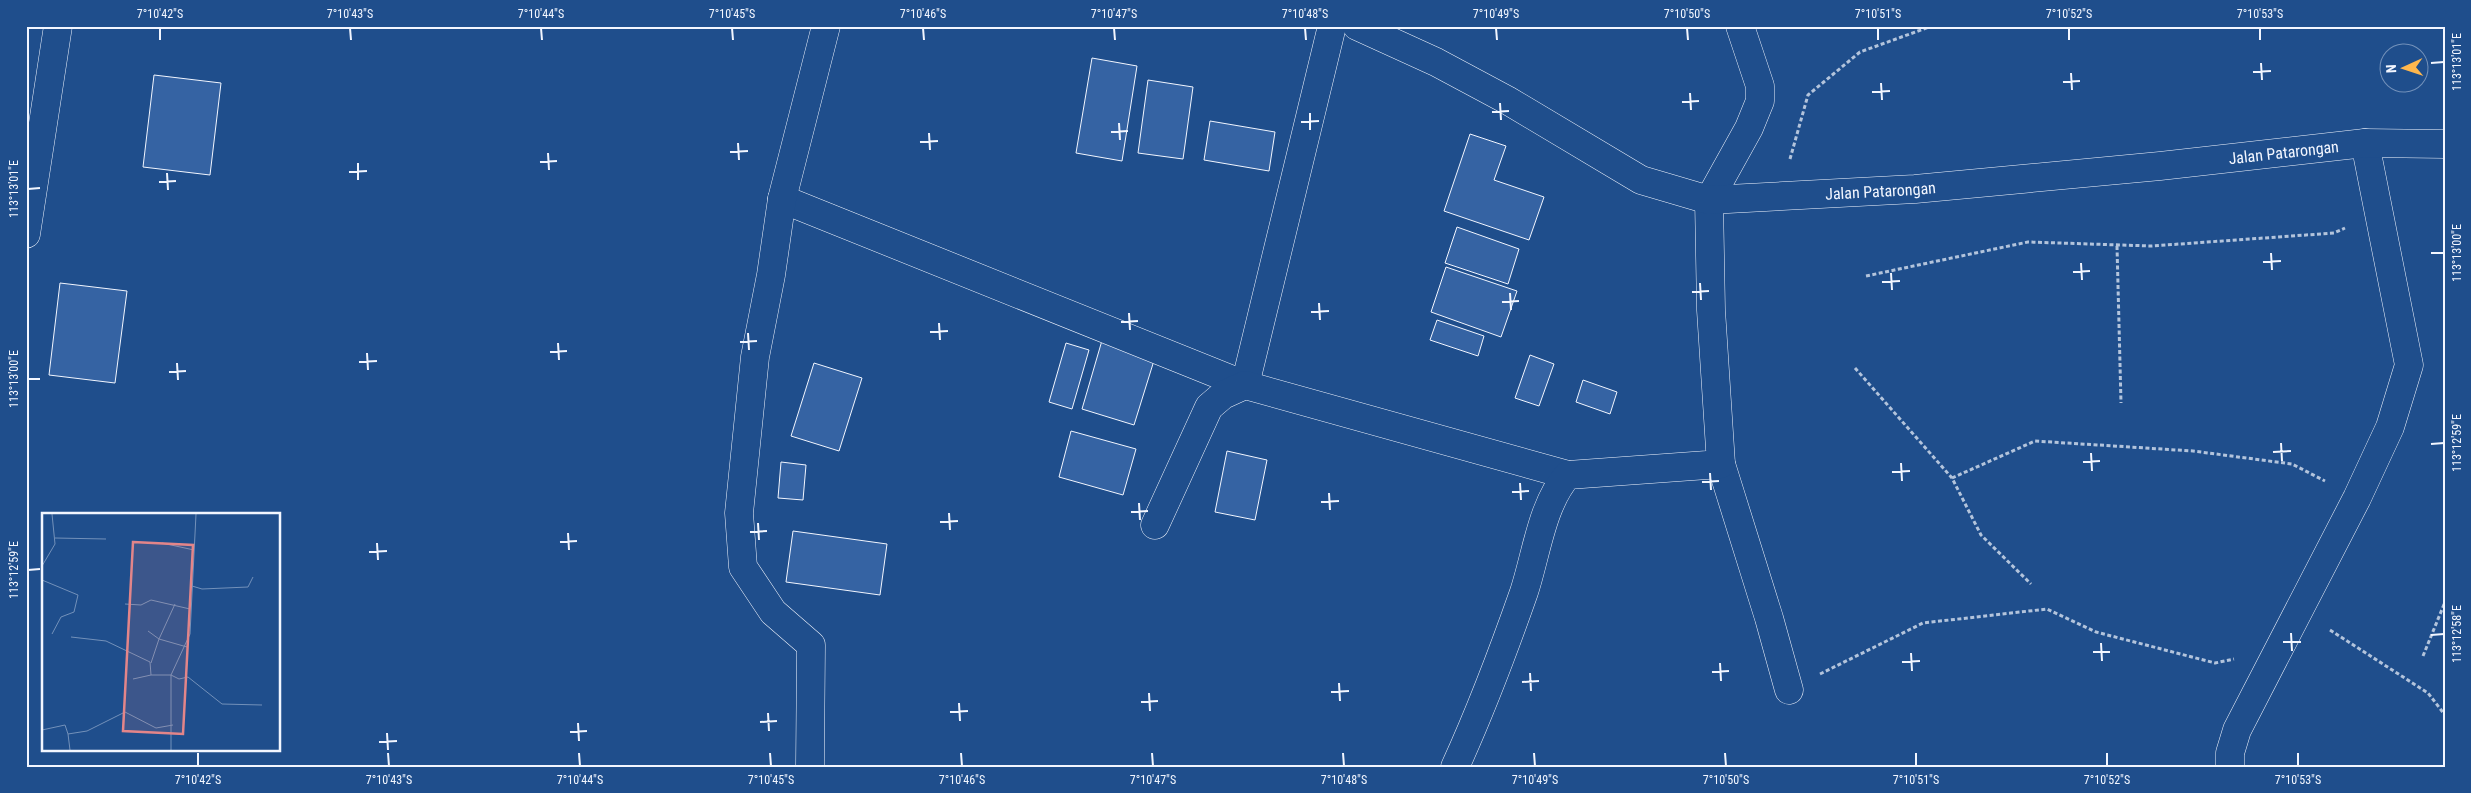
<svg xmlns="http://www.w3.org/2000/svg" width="2471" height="793" font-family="'Roboto Condensed',sans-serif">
<rect width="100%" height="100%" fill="#1f4e8c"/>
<!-- building -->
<g fill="#3563a3" stroke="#f2f6ff">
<path d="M1092 58 1137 66 1122 161 1076 153Z"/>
<path d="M154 75 221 83 210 175 143 167Z"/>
<path d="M1148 80 1193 87 1183 159 1138 153Z"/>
<path d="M1210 121 1275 132 1269 171 1204 160Z"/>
<path d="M1470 134 1506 146 1494 180 1544 197 1529 240 1444 211Z"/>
<path d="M1457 227 1519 249 1508 284 1445 263Z"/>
<path d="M1446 267 1517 291 1501 337 1431 312Z"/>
<path d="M60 283 127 291 115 383 49 375Z"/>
<path d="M1437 320 1484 336 1478 356 1430 340Z"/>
<path d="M1103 337 1156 354 1134 425 1082 409Z"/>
<path d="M1066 343 1089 350 1072 409 1049 402Z"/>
<path d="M1530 355 1554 364 1539 406 1515 398Z"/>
<path d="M814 363 862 378 839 451 791 436Z"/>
<path d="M1583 380 1617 392 1610 414 1576 402Z"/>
<path d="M1071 431 1136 449 1123 495 1059 477Z"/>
<path d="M1227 451 1267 460 1255 520 1215 512Z"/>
<path d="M781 462 806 465 803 500 778 498Z"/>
<path d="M793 531 887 544 880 595 786 582Z"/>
</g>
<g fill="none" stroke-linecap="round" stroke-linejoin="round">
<defs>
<g id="minor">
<path d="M782 199 1245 385 1332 26"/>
<path d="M26 234 58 26"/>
<path d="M1721 464 1769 618 1789 690"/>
<path d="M1155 525 1209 407 1223 395 1245 385 1568 475"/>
<path d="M810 767 811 645 773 612 743 567 739 513 755 357 771 275 782 199 826 26"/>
<path d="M1455 767C1481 710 1503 652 1524 592 1536 556 1542 503 1568 475L1721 464 1711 310 1709 200 1749 128 1760 101V86L1740 26"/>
<path d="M2230 767V753L2237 730 2357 498 2390 427 2409 365 2365 143"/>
</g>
<g id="tertiary">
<path id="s1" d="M1357 26 1436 62 1507 100 1641 180 1709 200 1915 189 2160 166 2365 143 2445 144"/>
</g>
</defs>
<!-- minor casing -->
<use href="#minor" stroke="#f2f6ff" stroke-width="29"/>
<!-- tertiary casing -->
<use href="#tertiary" stroke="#f2f6ff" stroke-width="29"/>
<!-- path -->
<g stroke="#b3c4dc" stroke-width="3" stroke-dasharray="4 2.5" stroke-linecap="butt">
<path d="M1790 159 1808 95 1860 52 1932 26"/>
<path d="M2117 246 2121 403"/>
<path d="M1866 276 2028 242 2152 246 2334 233 2345 228"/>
<path d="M1855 368 1952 478 1981 535 2031 584"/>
<path d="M1952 478 2035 441 2193 451 2292 464 2325 481"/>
<path d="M2330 630 2428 693 2445 715"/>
<path d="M2423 656 2445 602"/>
<path d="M1820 674 1923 623 2047 609 2096 632 2215 663 2234 659"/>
</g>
<!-- minor -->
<use href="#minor" stroke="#1f4e8c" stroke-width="28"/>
<!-- tertiary -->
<use href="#tertiary" stroke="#1f4e8c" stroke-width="28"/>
</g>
<!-- ticks -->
<path fill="none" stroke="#f2f6ff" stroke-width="2" d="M160 28V40M350 28 351 40M541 28 542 40M732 28 733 40M923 28 924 40M1114 28 1115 40M1305 28 1306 40M1496 28 1497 40M1687 28 1688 40M1878 28V40M2069 28V40M2260 28V40M2261 63 2262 80M2431 63 2444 62M2253 72 2271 71M2071 73 2072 90M2063 82 2080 81M1881 83 1882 100M1872 92 1890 91M1690 93 1691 110M1682 102 1699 101M1500 103 1501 120M1492 112 1509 111M1310 113V130M1301 122 1319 121M1119 123 1120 140M1111 132 1128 131M929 133 930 150M920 142 938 141M738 143 739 160M730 152 748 151M548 153 549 170M540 162 557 161M358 163V180M349 172 367 171M167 173 168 190M159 182 176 181M28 189 40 188M2271 253 2272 270M2431 253H2444M2263 262 2281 261M2081 263 2082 280M2073 272 2090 271M1891 273 1892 290M1882 282 1900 281M1700 283 1701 300M1692 292 1709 291M1510 293 1511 310M1502 302 1519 301M1319 303 1320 320M1311 312 1329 311M1129 313 1130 330M1121 322 1138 321M939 323 940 340M930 332 948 331M748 333 749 350M740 342 757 341M558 343 559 360M550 352 567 351M367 353 368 370M359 362 377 361M177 363 178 380M169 372 186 371M28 379H40M2281 443 2282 461M2431 444 2444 443M2273 452 2291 451M2091 453 2092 471M2083 462 2100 461M1901 463 1902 481M1892 472 1910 471M1710 473 1711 490M1702 482 1719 481M1520 483 1521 500M1512 492 1529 491M1329 493 1330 510M1321 502 1339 501M1139 503 1140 520M1131 512 1148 511M949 513 950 530M940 522 958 521M758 523 759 540M750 532 767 531M568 533 569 550M560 542 577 541M377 543 378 560M369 552 387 551M28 570 40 569M2291 633 2292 651M2431 635 2444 634M2283 642H2301M2101 643 2102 661M2093 652H2110M1911 653 1912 671M1902 662 1920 661M1720 663 1721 681M1712 672 1729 671M1530 673 1531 691M1522 682 1539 681M1339 683 1340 701M1331 692 1349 691M1149 693 1150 711M1141 702 1158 701M959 703 960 721M950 712 968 711M768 713 769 731M760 722 777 721M578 723 579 741M570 732 587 731M387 733 388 750M379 742 397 741M198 753V766M388 753 389 766M579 753 580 766M770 753 771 766M961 753 962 766M1152 753 1153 766M1343 753 1344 766M1534 753 1535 766M1725 753 1726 766M1916 753V766M2107 753V766M2298 753V766"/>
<g text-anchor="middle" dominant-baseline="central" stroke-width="4" stroke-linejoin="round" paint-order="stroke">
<!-- street labels -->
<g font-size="16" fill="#f2f6ff" stroke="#1f4e8c">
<text stroke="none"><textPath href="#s1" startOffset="971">Jalan Patarongan</textPath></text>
<text stroke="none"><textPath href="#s1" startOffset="566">Jalan Patarongan</textPath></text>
</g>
</g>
<!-- overview -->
<g transform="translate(42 513)">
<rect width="238" height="238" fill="#1f4e8c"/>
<path fill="none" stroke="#7391ba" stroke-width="1" d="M13 25 64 26M120 30 152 37M0 53 13 31 10 1M0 67 36 82 32 99 19 104 10 121M150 73 160 76 206 74 211 64M83 91 99 92 109 87 148 96M133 91 117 126 145 134M106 118 117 126 109 150M29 124 64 128 108 149 109 162H129L137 166 146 164 180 191 220 192M91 166 109 162M0 217 23 212 26 221 45 218 83 199 114 215 131 212M26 221 28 237M129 237V162L148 121 154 1"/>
<path fill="#e38589" fill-opacity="0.15" stroke="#e38589" stroke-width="2.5" d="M91 29 151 32 141 221 81 218Z"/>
<rect width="238" height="238" fill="none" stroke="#f2f6ff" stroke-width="2.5"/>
</g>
<!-- border -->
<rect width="2471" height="793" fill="none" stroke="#1f4e8c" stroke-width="55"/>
<!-- north arrow -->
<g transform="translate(2404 68) rotate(267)"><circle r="24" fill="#1f4e8c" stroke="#7391ba"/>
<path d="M0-4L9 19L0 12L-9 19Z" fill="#ffb74d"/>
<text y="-8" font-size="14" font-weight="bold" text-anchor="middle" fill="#f2f6ff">N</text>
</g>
<rect x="28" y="28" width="2416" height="738" fill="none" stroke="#f2f6ff" stroke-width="2"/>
<g font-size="12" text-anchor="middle" fill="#f2f6ff">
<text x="160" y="18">7°10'42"S</text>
<text x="350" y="18">7°10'43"S</text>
<text x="541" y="18">7°10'44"S</text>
<text x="732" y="18">7°10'45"S</text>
<text x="923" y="18">7°10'46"S</text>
<text x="1114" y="18">7°10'47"S</text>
<text x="1305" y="18">7°10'48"S</text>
<text x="1496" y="18">7°10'49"S</text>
<text x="1687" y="18">7°10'50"S</text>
<text x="1878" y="18">7°10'51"S</text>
<text x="2069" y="18">7°10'52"S</text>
<text x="2260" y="18">7°10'53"S</text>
<text transform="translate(2457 62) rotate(-90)" y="4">113°13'01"E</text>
<text transform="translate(14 189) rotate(-90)" y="4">113°13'01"E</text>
<text transform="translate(2457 253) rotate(-90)" y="4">113°13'00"E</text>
<text transform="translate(14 379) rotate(-90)" y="4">113°13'00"E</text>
<text transform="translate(2457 443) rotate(-90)" y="4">113°12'59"E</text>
<text transform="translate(14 570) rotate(-90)" y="4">113°12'59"E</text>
<text transform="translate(2457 634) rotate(-90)" y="4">113°12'58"E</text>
<text x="198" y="784">7°10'42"S</text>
<text x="389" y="784">7°10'43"S</text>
<text x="580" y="784">7°10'44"S</text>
<text x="771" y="784">7°10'45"S</text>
<text x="962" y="784">7°10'46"S</text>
<text x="1153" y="784">7°10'47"S</text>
<text x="1344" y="784">7°10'48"S</text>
<text x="1535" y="784">7°10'49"S</text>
<text x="1726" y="784">7°10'50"S</text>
<text x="1916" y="784">7°10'51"S</text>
<text x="2107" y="784">7°10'52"S</text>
<text x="2298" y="784">7°10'53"S</text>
</g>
</svg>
